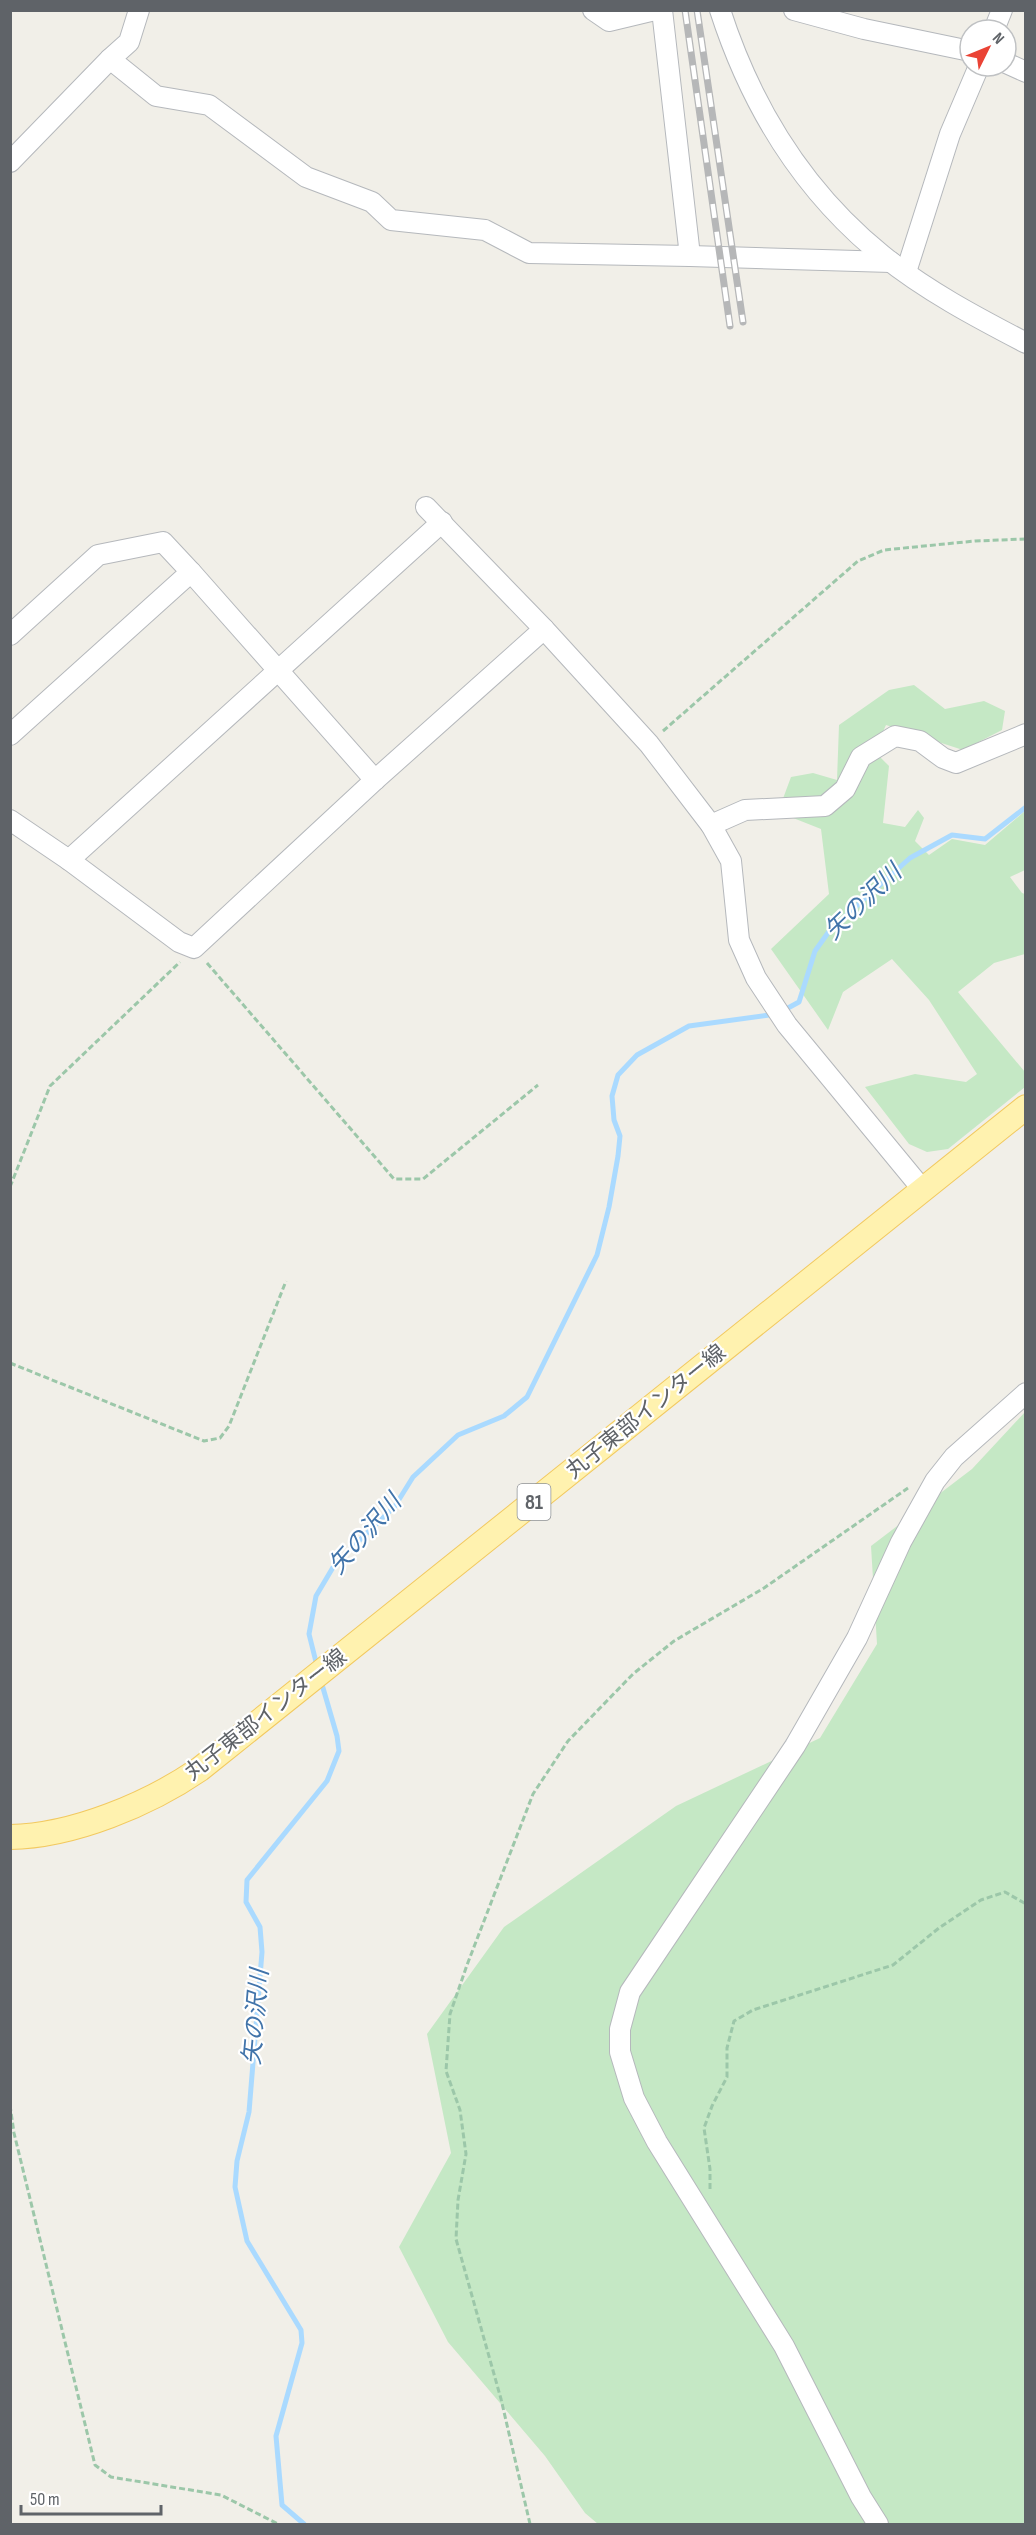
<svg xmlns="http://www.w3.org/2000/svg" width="1036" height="2535" font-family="'Sofia Sans Condensed','Noto Sans JP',sans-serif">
<rect width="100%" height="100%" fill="#f1efe8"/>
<!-- green -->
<g fill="#c5e8c5">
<path d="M914 685 945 709 984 701 1005 711 1002 730 963 750 886 725 874 751 889 766 883 823 905 827 918 810 924 818 915 841 929 855 952 839 985 845 1025 811V870L1010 877 1022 893 1025 894V954L994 963 958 992 1025 1072V1087L948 1149 927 1152 909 1144 865 1087 915 1074 966 1082 977 1074 929 1000 892 959 843 992 828 1030 771 949 829 894 821 829 778 812 791 777 813 773 837 780 839 725 889 690Z"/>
<path d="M1025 1412V2524H598L585 2513 545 2456 448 2342 399 2247 451 2153 427 2034 504 1927 676 1806 820 1738 877 1644 871 1546 972 1469Z"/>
</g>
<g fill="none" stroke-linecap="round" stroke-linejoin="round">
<!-- stream -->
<g stroke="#aadaff" stroke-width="5">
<path d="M317 1666 309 1634 316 1596 335 1564 395 1506 413 1477 458 1435 504 1416 527 1397 597 1255 609 1207 618 1156 620 1136 614 1120 612 1096 618 1075 637 1055 689 1026 777 1014 799 1002 815 951 830 930 910 858 952 835 985 839 1026 807"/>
<path d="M304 2524 282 2505 276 2436 302 2343 301 2330 247 2241 235 2187 237 2161 249 2112 262 1952 260 1927 246 1902 247 1880 327 1781 339 1751 337 1736 321 1681"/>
</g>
<defs>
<g id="minor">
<path d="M593 10 609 21 655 10"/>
<path d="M720 10C751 106 803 191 882 255 925 290 976 317 1026 343"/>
<path d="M794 10 864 29 970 51"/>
<path d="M994 30 1002 10"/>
<path d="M110 59 156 96 209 105 306 177 372 202 391 220 485 230 529 253 690 256 662 10"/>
<path d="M1006 63 1026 72"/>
<path d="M10 162 110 59 129 42 139 10"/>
<path d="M690 256 891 262"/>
<path d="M906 272 950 134 979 66"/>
<path d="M426 507 544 629 649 744 711 825 745 810 825 806 845 789 861 757 895 736 920 741 943 758 956 763 1026 734"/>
<path d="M191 572 375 780"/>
<path d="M10 635 98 555 163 542 191 572 10 735"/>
<path d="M10 820 69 860 179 942 194 948 375 780 544 629"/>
<path d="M711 825 731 861 739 940 756 978 787 1025 923 1190"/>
<path d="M69 860 442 522"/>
<path d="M878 2524 861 2497 784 2346 657 2142 634 2098 620 2052V2029L630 1992 795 1746 857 1638 901 1542 935 1481 954 1457 1026 1393"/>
</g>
<path id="major" d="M10 1837C73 1836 149 1804 200 1769L1026 1107"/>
</defs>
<!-- minor casing -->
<use href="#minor" stroke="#b5b8bc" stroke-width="22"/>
<!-- major casing -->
<use href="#major" stroke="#f2c960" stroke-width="26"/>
<!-- path -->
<g stroke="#9cc7a9" stroke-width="3" stroke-dasharray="6 3" stroke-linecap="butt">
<path d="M663 731 858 561 884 550 975 541 1026 539"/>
<path d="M207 963 394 1179H423L538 1085"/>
<path d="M10 1187 50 1086 180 962"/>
<path d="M10 1363 204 1441 220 1438 229 1426 286 1281"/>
<path d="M10 2105 14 2133 95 2465 111 2477 221 2495 278 2524"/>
<path d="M710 2189V2169L704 2128 712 2106 727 2077V2048L734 2021 753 2010 893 1965 939 1928 981 1900 1005 1892 1026 1904"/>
<path d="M530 2524 501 2399 456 2239 458 2200 466 2154 460 2110 446 2071 450 2014 467 1965 533 1794 568 1741 633 1674 674 1641 764 1588 908 1488"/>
</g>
<!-- minor -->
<use href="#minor" stroke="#fff" stroke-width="20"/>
<!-- major -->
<use href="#major" stroke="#fff2af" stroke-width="24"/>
<defs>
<g id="rail">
<path d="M685 10 730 326"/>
<path d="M697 10 743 322"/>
</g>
</defs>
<!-- rail casing -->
<use href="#rail" stroke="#b6b7b8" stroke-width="7"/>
<!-- rail -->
<use href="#rail" stroke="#fff" stroke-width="4.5" stroke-dasharray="14" stroke-linecap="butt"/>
</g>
<g text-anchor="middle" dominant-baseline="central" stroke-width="4.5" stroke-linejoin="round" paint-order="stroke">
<!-- shield labels -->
<rect fill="#fff" stroke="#8f9295" stroke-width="1.5" x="517.5" y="1484" width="33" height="36" rx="4.5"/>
<g font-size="21" font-weight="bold" fill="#5f6368">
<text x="534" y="1502">81</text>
</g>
<!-- street labels -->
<g font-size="22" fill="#5f6368" stroke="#fff">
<text transform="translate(646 1412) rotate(-39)">丸子東部インター線</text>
<text transform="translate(266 1715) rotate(-38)">丸子東部インター線</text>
</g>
<!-- water labels -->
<g font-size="24" font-style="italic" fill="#4174aa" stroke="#fff">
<text transform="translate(863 902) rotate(-44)">矢の沢川</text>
<text transform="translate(365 1534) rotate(-49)">矢の沢川</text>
<text transform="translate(256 2017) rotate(-85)">矢の沢川</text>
</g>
</g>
<!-- border -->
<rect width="1036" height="2535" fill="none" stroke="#5f6368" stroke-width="24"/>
<!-- north arrow -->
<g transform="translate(988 48) rotate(47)"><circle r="28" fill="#ffffff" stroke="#bfc1c3" stroke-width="1.5"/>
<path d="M0-4.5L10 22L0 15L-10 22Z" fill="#ea4335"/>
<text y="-9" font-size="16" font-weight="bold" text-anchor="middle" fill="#5f6368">N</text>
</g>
<!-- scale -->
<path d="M21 2505v9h140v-9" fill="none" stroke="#5f6368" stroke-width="3"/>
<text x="30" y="2505" font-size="18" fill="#5f6368" stroke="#ffffff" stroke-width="4.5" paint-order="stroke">50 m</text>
</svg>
